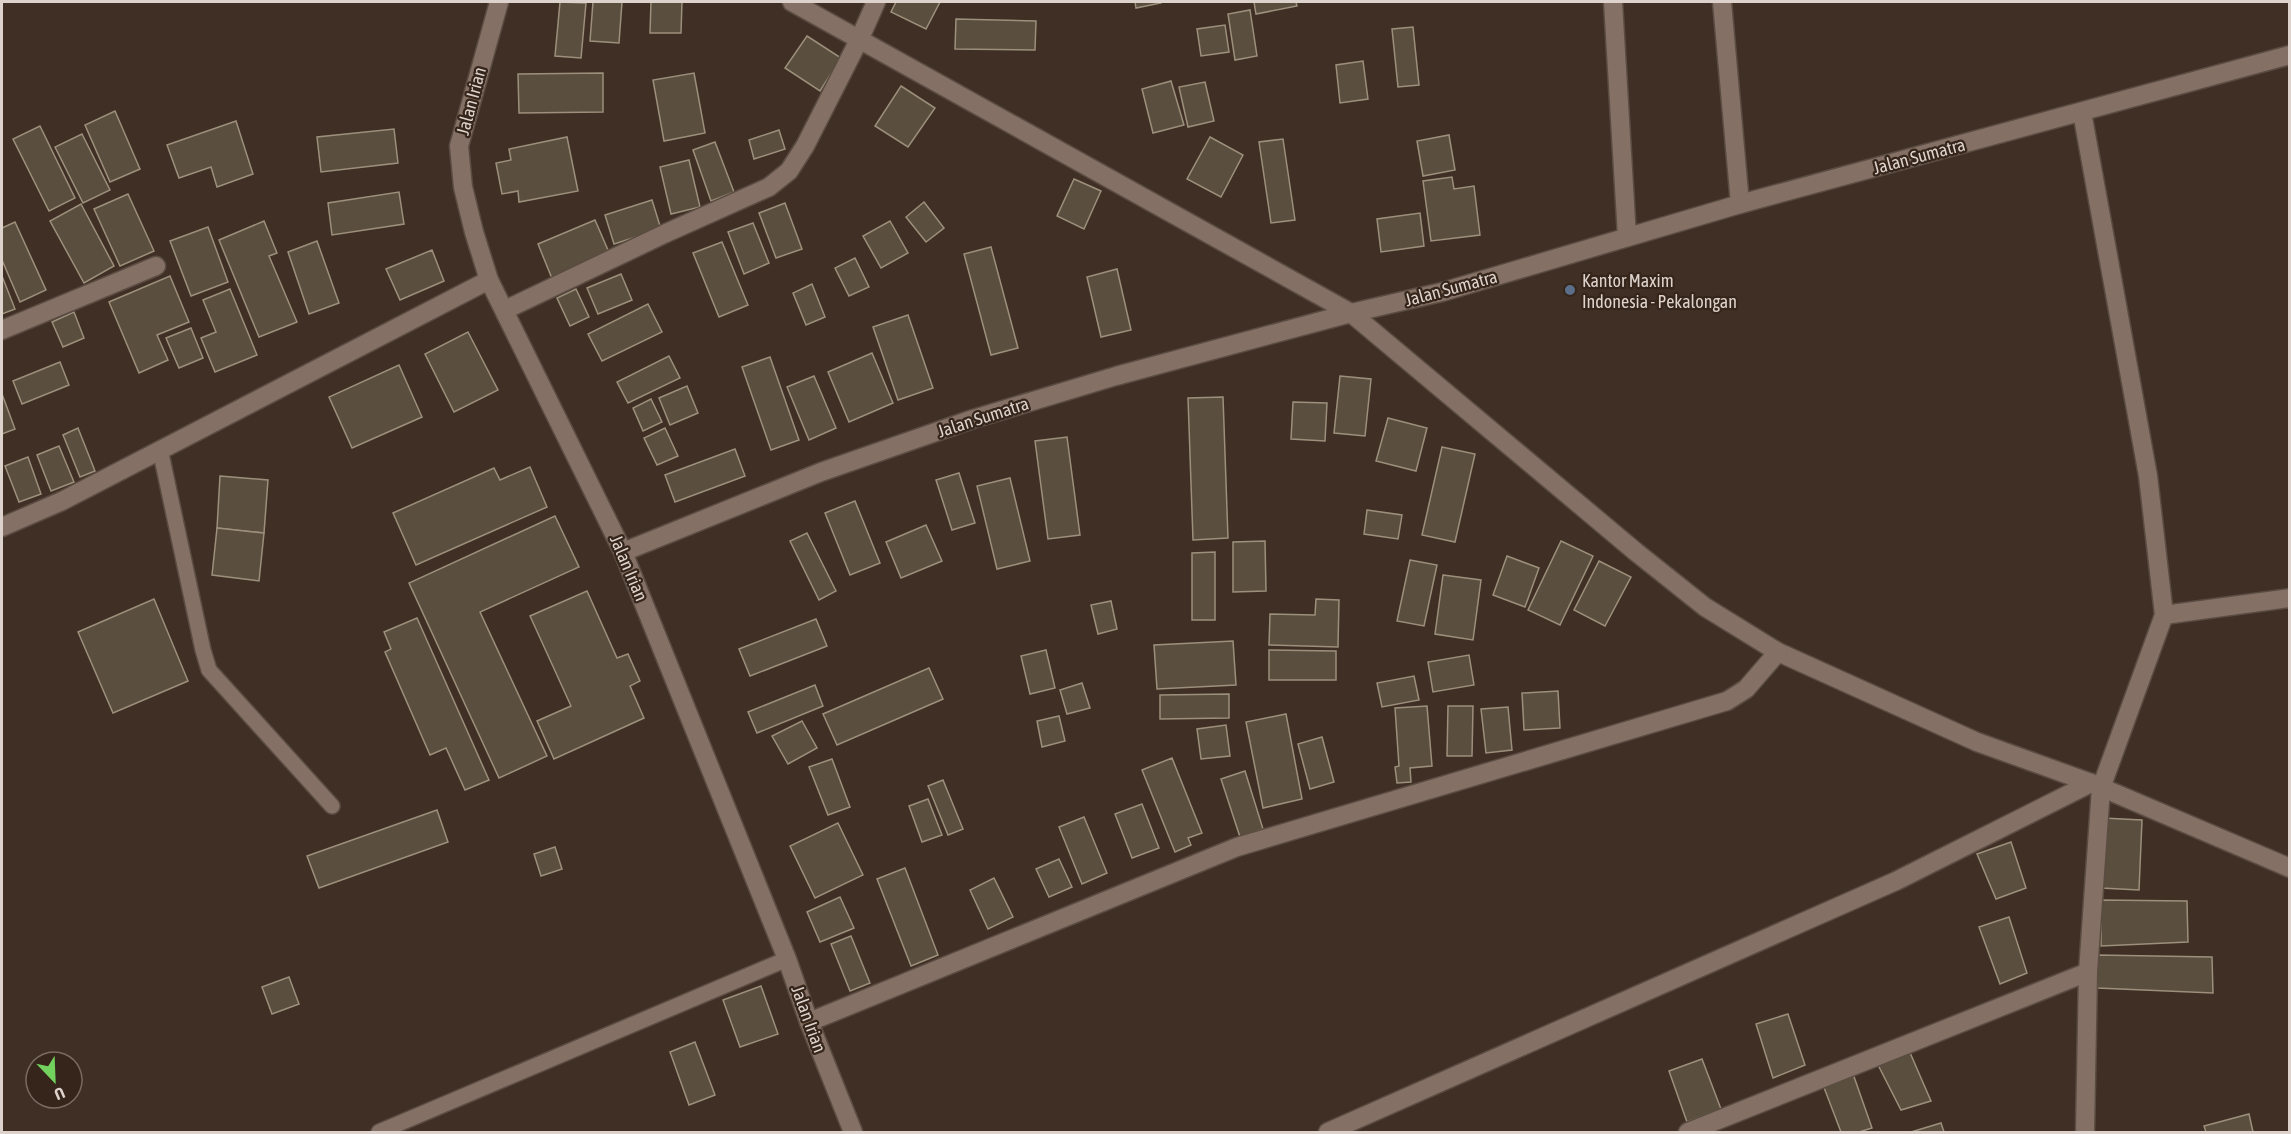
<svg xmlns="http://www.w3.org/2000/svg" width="2291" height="1134" font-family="'Asap Condensed',sans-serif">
<rect width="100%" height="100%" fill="#402f24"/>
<!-- building -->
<g fill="#5a4f3e" stroke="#9c907c" stroke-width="1.5">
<path d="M560 2 586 3 581 58 555 56Z"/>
<path d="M593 2H622L619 43 590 41Z"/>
<path d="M651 2H682L681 33H650Z"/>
<path d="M896 2H940L926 29 891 12Z"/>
<path d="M1135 2H1161V3L1136 8Z"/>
<path d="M1254 2H1296L1297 6 1256 14Z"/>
<path d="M1250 10 1257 56 1235 60 1228 14Z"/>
<path d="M956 19 1036 21 1035 50 955 49Z"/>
<path d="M1225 25 1229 52 1201 56 1197 29Z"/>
<path d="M1413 27 1419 85 1398 87 1392 29Z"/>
<path d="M807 36 841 58 820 91 785 68Z"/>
<path d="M1363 61 1368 99 1340 103 1336 65Z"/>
<path d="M603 73V112L519 113 518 74Z"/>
<path d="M694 73 705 133 664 141 653 80Z"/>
<path d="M1171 81 1184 125 1153 133 1142 89Z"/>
<path d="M1205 82 1214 121 1188 127 1179 87Z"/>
<path d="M901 86 935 108 908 147 875 126Z"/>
<path d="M115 111 140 169 110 182 85 125Z"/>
<path d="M236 121 253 174 217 187 211 167 179 178 167 145Z"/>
<path d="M40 126 75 198 49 211 13 139Z"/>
<path d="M394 129 398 163 321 172 317 137Z"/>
<path d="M779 130 785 149 754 159 749 140Z"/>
<path d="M82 134 110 190 83 203 55 147Z"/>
<path d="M1449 135 1455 170 1423 176 1417 141Z"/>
<path d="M567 137 578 191 519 202 518 191 502 194 496 163 511 160 509 149Z"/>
<path d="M1210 137 1243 155 1221 197 1187 179Z"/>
<path d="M1283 139 1295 220 1271 223 1259 142Z"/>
<path d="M715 142 734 192 711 201 693 150Z"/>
<path d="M689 160 700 207 671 214 660 167Z"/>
<path d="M1452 177 1454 189 1474 186 1480 235 1431 241 1423 181Z"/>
<path d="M1074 179 1101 191 1084 229 1057 216Z"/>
<path d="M399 192 404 224 332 235 328 203Z"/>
<path d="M128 194 154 251 120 266 94 209Z"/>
<path d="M652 200 661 229 614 244 605 215Z"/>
<path d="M924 202 944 228 926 242 906 217Z"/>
<path d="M785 203 802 249 776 258 759 213Z"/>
<path d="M81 204 114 266 84 283 50 221Z"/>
<path d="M1420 213 1424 246 1381 252 1377 219Z"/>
<path d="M595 220 611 257 553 281 538 244Z"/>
<path d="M264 221 277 253 269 256 297 322 259 337 219 240Z"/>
<path d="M890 221 908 253 881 268 863 236Z"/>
<path d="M15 222 46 290 20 302 2 260V228Z"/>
<path d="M753 223 769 263 744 274 728 232Z"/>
<path d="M208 227 228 282 191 296 170 241Z"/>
<path d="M317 241 339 303 309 314 288 252Z"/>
<path d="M722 242 748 305 719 317 693 253Z"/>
<path d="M991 247 1018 348 991 355 964 254Z"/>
<path d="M432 250 444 281 400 300 386 269Z"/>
<path d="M855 258 869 287 849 296 835 268Z"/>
<path d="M1117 269 1131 330 1101 337 1087 277Z"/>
<path d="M621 274 632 300 598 314 587 288Z"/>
<path d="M2 276 15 309 2 314Z"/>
<path d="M170 276 189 322 157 335 168 360 139 373 109 302Z"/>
<path d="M812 284 825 317 806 325 793 293Z"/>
<path d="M230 289 257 355 215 372 201 338 216 332 203 300Z"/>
<path d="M576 289 589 317 570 326 557 298Z"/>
<path d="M648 304 662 332 602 361 588 334Z"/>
<path d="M74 312 84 338 63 347 52 322Z"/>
<path d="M908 315 933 388 898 400 873 327Z"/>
<path d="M191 328 203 358 179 368 166 338Z"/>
<path d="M468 332 498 390 454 412 425 354Z"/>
<path d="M872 353 893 403 849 422 828 372Z"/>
<path d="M669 356 680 378 628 403 617 382Z"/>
<path d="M770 357 799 440 771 450 742 367Z"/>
<path d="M60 362 69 385 22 404 13 381Z"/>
<path d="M399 365 422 417 352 448 329 397Z"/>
<path d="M814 376 836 428 809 440 787 387Z"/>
<path d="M1340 376 1371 379 1365 436 1334 433Z"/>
<path d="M687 386 698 413 670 425 659 398Z"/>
<path d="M2 394 15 429 2 434Z"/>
<path d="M1223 397 1228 538 1193 540 1188 398Z"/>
<path d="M651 399 662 422 643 431 633 408Z"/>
<path d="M1293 402 1327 403 1325 441 1291 439Z"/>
<path d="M1388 418 1427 428 1416 471 1376 461Z"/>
<path d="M78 428 95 471 80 477 63 435Z"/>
<path d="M665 428 678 456 657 465 644 438Z"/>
<path d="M1067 437 1080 535 1048 539 1035 441Z"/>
<path d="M59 446 74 482 51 491 37 455Z"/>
<path d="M1442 447 1475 454 1455 542 1422 535Z"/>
<path d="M735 449 745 476 675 502 665 475Z"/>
<path d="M28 457 41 494 19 502 5 466Z"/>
<path d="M530 467 547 507 416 565 393 513 494 468 500 480Z"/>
<path d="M959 473 975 523 952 530 936 480Z"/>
<path d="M220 476 268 480 264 533 217 528Z"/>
<path d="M1010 478 1030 561 997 569 977 486Z"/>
<path d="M855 501 880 563 850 575 825 513Z"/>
<path d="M1367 510 1402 515 1398 539 1364 534Z"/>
<path d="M555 516 579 567 480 612 547 756 499 778 409 583Z"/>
<path d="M926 525 942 561 901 578 886 542Z"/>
<path d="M217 528 264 533 259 581 212 575Z"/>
<path d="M807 533 836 591 819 600 790 541Z"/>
<path d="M1265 541 1266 591 1233 592V542Z"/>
<path d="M1561 541 1593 556 1560 625 1528 610Z"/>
<path d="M1215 552V620H1192V553Z"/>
<path d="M1507 556 1539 568 1525 607 1493 595Z"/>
<path d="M1410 560 1437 565 1424 626 1397 621Z"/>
<path d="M1599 561 1631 577 1605 626 1574 610Z"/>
<path d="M1443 575 1481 580 1473 640 1435 634Z"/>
<path d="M587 591 617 658 628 654 640 681 630 686 644 718 554 759 537 721 571 706 530 616Z"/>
<path d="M154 599 188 681 113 713 78 632Z"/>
<path d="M1316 599 1339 600 1338 647 1269 645 1270 614 1315 615Z"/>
<path d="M1111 601 1117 629 1098 634 1091 605Z"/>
<path d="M417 618 489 780 465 790 446 748 430 755 385 652 391 649 384 632Z"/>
<path d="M816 619 827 646 750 676 739 649Z"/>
<path d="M1233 641 1236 685 1157 689 1154 645Z"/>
<path d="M1046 650 1055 688 1030 694 1021 656Z"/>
<path d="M1269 650 1336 651V680H1269Z"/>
<path d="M1469 655 1474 685 1433 692 1428 662Z"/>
<path d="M929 668 943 699 837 745 823 714Z"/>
<path d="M1414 676 1419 700 1382 707 1377 683Z"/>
<path d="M1082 683 1090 708 1067 714 1060 690Z"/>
<path d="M815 685 823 706 757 733 748 712Z"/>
<path d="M1558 691 1560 728 1524 730 1522 693Z"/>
<path d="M1229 694V718L1160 719V695Z"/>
<path d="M1427 706 1432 766 1410 768 1411 782 1397 783 1395 767 1399 766 1395 708Z"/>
<path d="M1448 706H1473L1472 756H1447Z"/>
<path d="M1508 707 1512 750 1486 753 1481 709Z"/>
<path d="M1286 714 1302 799 1263 808 1246 722Z"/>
<path d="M1059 716 1065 741 1042 747 1037 721Z"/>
<path d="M802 721 817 748 788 764 772 736Z"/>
<path d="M1226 725 1230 756 1201 759 1197 729Z"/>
<path d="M1322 737 1334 782 1310 789 1298 744Z"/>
<path d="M1172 758 1202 833 1188 838 1191 845 1175 852 1142 770Z"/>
<path d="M832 759 850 807 828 815 809 767Z"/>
<path d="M1245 771 1263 829 1240 837 1221 779Z"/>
<path d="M943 780 963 829 948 835 928 786Z"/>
<path d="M928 799 942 835 922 842 909 806Z"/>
<path d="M1142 804 1159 848 1132 858 1115 814Z"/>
<path d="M437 810 448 842 319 888 307 856Z"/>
<path d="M1084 817 1107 873 1082 884 1059 827Z"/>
<path d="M2103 818 2142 820 2139 890 2101 888Z"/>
<path d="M838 823 863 875 815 898 790 846Z"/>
<path d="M2011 842 2026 888 1996 899 1977 854Z"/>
<path d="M555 847 562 869 541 876 534 854Z"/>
<path d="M1059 859 1072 887 1049 897 1036 869Z"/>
<path d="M905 868 938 955 911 966 877 879Z"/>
<path d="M994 878 1013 917 988 929 970 890Z"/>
<path d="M840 897 854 928 820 942 807 912Z"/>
<path d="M2101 900 2187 901 2188 942 2101 946Z"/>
<path d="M2009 917 2027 973 2000 984 1979 927Z"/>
<path d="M851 936 870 983 850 991 831 944Z"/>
<path d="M2097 955 2212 957 2213 993 2097 988Z"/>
<path d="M289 977 299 1004 272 1014 262 987Z"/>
<path d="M761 986 778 1034 740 1047 723 1000Z"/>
<path d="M1788 1014 1805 1065 1773 1078 1756 1024Z"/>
<path d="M695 1042 715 1095 689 1105 670 1052Z"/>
<path d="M1908 1048 1931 1101 1901 1110 1876 1061Z"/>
<path d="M1702 1059 1721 1109 1687 1122 1669 1071Z"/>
<path d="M1852 1071 1872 1128 1859 1132H1841L1823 1085Z"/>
<path d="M2249 1114 2253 1132H2206L2204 1126Z"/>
<path d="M1941 1123 1944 1132H1911Z"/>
</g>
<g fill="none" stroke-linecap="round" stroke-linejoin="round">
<defs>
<g id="lane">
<path d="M160 449 203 650 209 670 332 806"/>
<path d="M379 1132 787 959"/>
</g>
<g id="street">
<path d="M499 2 459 146 463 187 474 232 489 280 623 552 787 959 809 1022 853 1132"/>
<path d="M792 2 1351 313 1636 552 1705 607 1778 652 1977 742 2091 783 2290 868"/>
<path d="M1613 2 1627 237"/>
<path d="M1722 2 1740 204"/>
<path d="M2082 112 2148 476 2164 615 2101 788 2088 972 2085 1132"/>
<path d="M505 310 664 234 769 187 789 171 805 146 860 38 876 2"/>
<path d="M2 330 156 266"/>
<path d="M2 527 62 501 489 280"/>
<path d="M623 552 821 472 973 419 1116 376 1351 313 1442 292 1740 204 2290 55"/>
<path d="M2164 615 2290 598"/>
<path d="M809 1022 1237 847 1727 701 1746 689 1778 652"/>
<path d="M1328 1132 1896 881 2091 783"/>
<path d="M1688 1132 2088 972"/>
</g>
</defs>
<!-- lane casing -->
<use href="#lane" stroke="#5a4c42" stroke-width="18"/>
<!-- street casing -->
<use href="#street" stroke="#5a4c42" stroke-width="21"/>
<!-- lane -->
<use href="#lane" stroke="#847064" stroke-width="15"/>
<!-- street -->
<use href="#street" stroke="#847064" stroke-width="18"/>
</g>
<!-- markers -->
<circle fill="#5c6f8a" stroke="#35251a" stroke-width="2" cx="1570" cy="290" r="6"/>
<g text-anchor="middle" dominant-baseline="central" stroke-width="4.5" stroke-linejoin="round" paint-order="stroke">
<!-- street labels -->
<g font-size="18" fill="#ded3cc" stroke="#35251a">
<text transform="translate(471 101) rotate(-75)">Jalan Irian</text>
<text transform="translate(1919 156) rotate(-15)">Jalan Sumatra</text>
<text transform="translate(1451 288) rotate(-15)">Jalan Sumatra</text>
<text transform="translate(983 417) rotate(-18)">Jalan Sumatra</text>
<text transform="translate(629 568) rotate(67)">Jalan Irian</text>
<text transform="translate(809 1019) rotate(70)">Jalan Irian</text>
</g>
<!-- poi labels -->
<g font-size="18" fill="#ded3cc" stroke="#35251a" text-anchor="start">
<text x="1582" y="280">Kantor Maxim<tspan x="1582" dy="21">Indonesia - Pekalongan</tspan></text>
</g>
</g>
<!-- border -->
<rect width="2291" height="1134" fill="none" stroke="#ded3cc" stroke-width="6"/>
<!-- north arrow -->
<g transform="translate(54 1080) rotate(157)"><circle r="28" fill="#35251a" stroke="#796b61" stroke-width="1.5"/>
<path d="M0-4.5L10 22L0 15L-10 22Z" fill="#72d25d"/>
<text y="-9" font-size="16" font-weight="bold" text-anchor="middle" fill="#ded3cc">U</text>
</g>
</svg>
